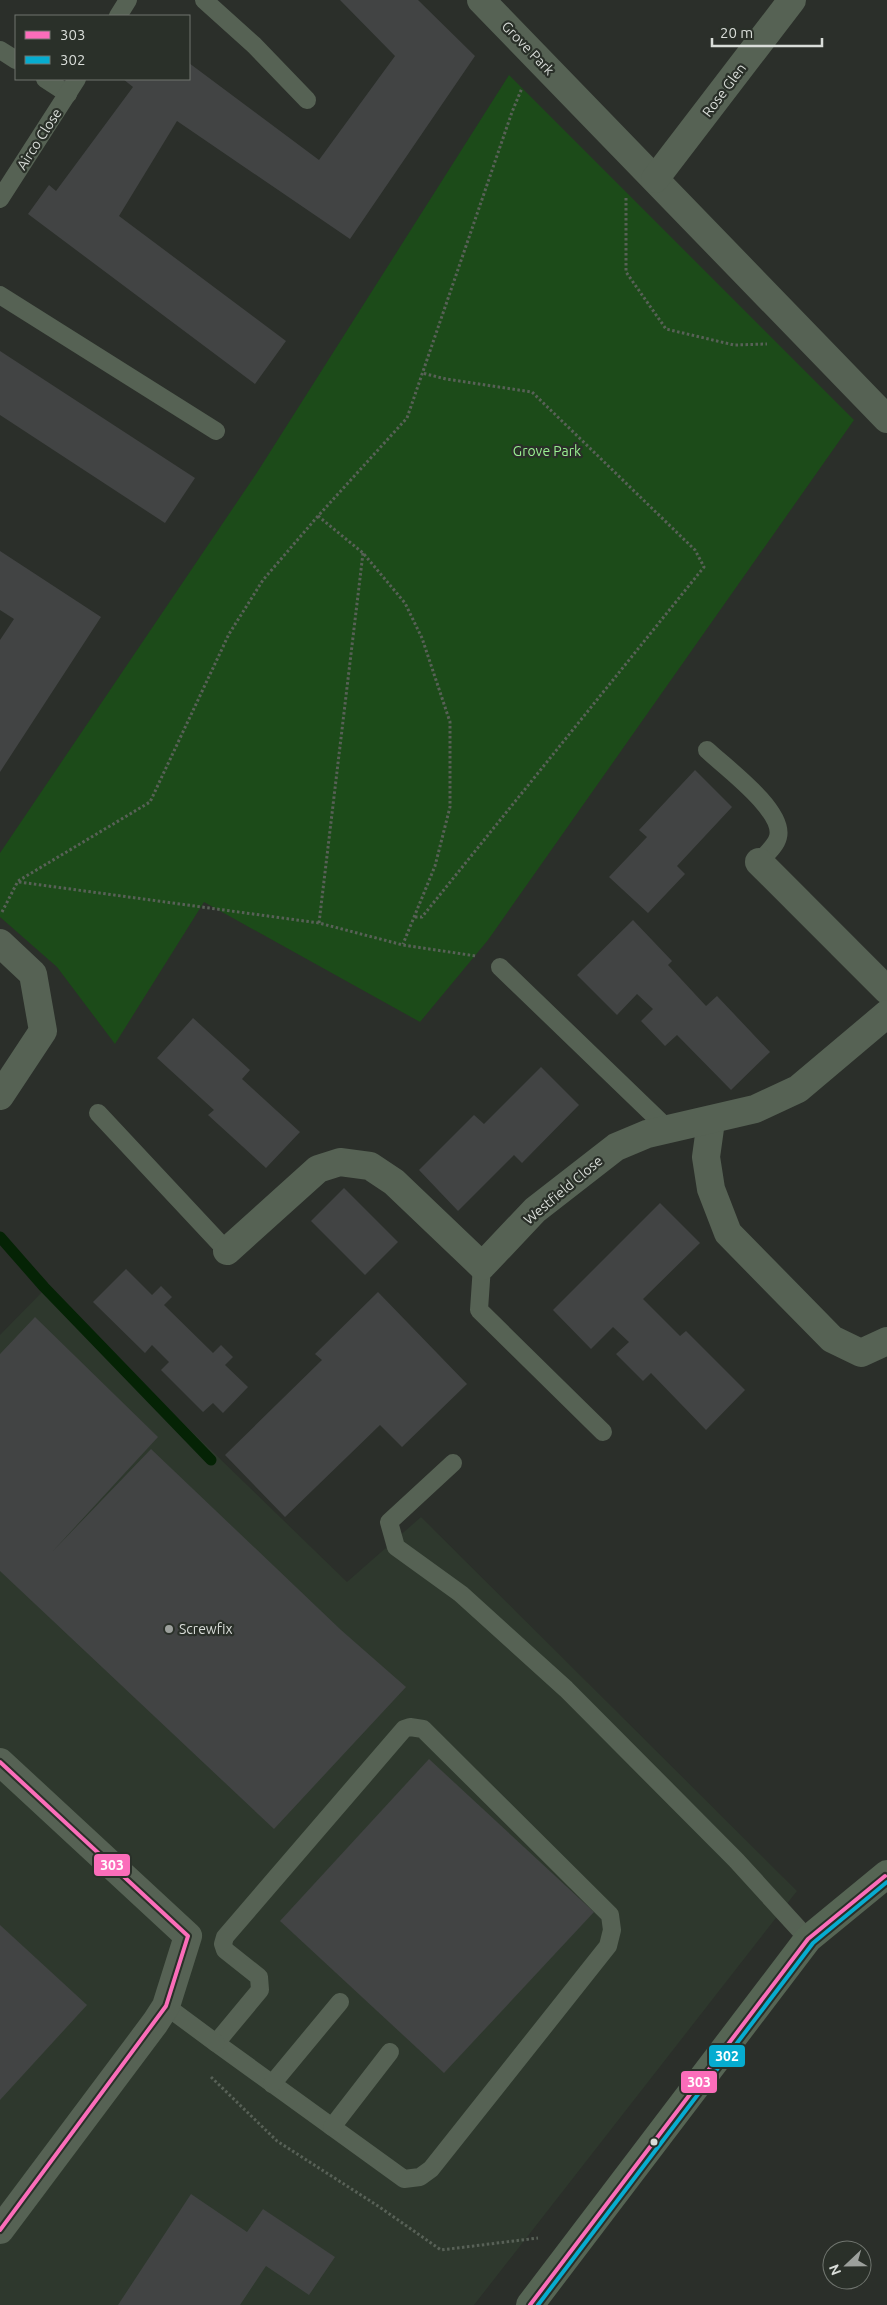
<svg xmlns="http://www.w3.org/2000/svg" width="887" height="2305" font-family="Ubuntu,sans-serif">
<rect width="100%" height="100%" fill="#2b2f2a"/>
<!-- built -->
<path fill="#2e382d" d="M45 1289 347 1582 421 1517 797 1891 474 2305H0V1335Z"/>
<!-- green -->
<path fill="#1c4b19" d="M509 75 854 420 488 940 420 1022 204 902 115 1044 57 967 0 917V853L258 471Z"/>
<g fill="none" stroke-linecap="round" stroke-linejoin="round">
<!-- stream -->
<path stroke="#052305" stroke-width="11" d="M0 1237 44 1287 211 1460"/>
</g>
<!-- building -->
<g fill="#424444">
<path d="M340 0H418L475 56 350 239 177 121 119 216 286 341 255 384 28 214 49 185 56 191 133 87 123 79H189V63L319 160 395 56Z"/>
<path d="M0 351 195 478 165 523 0 415Z"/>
<path d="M0 551 101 617 0 772V640L14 619 0 610Z"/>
<path d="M695 770 732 807 677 866 685 874 648 913 609 877 647 837 639 830Z"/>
<path d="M633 920 672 961 668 965 706 1006 717 996 770 1052 731 1090 677 1035 665 1046 641 1021 653 1009 637 994 617 1015 577 975Z"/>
<path d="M193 1018 250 1070 242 1079 300 1132 266 1168 208 1115 214 1110 157 1058Z"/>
<path d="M541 1067 579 1105 522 1163 514 1155 458 1211 419 1170 474 1115 484 1124Z"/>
<path d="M344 1188 398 1242 365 1275 311 1221Z"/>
<path d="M660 1203 700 1243 643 1299 680 1336 686 1331 745 1390 706 1430 651 1373 643 1381 616 1354 629 1342 613 1327 591 1349 553 1310Z"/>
<path d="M126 1269 152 1295 161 1286 172 1297 164 1305 213 1353 221 1345 233 1357 225 1365 248 1387 223 1413 213 1403 203 1412 161 1370 169 1362 152 1345 145 1353 93 1302Z"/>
<path d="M378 1292 467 1384 402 1447 380 1425 285 1517 225 1455 322 1360 315 1354Z"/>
<path d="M35 1317 158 1437 52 1552 151 1449 341 1630 406 1687 274 1829 0 1571V1354Z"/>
<path d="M429 1759 594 1912 444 2073 280 1921Z"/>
<path d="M0 1925 87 2005 0 2100Z"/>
<path d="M191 2194 247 2232 263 2209 335 2257 309 2295 266 2266 240 2305H118Z"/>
</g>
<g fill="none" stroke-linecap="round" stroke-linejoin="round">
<!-- path -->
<g stroke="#586157" stroke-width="3" stroke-dasharray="2.5 2.5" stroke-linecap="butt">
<path d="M626 198V272L666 329 734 345 767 344"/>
<path d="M318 516 363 553 405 603 422 638 450 722V807L435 866 403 944"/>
<path d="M19 882 319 923 403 945 476 956"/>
<path d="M2 912 18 881 150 802 229 634 263 580 318 516 407 418 512 112 522 88"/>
<path d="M415 917H422L704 567 695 550 532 392 446 379 422 373"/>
<path d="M319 923 363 553"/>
<path d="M211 2077 277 2141 378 2206 441 2250 538 2238"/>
</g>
<!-- lane -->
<g stroke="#566254" stroke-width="18">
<path d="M204 0 254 45 307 100"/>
<path d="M118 16 128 0"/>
<path d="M0 50 16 60"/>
<path d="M45 79 68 94"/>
<path d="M0 199 77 79"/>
<path d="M0 295 216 431"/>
<path d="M707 750C725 767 785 811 778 837 776 846 765 855 759 862"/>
<path d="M500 967 669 1130"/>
<path d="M98 1113 227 1251"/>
<path d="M482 1266 479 1310 603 1432"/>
<path d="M453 1463 389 1522 396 1547 461 1594 566 1689 736 1860 808 1939"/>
<path d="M410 1727 423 1729 610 1915 612 1930 608 1946 431 2169 420 2177 404 2179 216 2043 260 1990 259 1977 225 1950 223 1944 225 1937 404 1729Z"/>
<path d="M166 2006 216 2043"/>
<path d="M272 2084 340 2002"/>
<path d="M332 2127 390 2052"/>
</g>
<!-- street -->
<g stroke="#566254" stroke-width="28">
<path d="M481 0 887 419"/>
<path d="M655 179 792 0"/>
<path d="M759 862 887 990"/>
<path d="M0 943 33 974 43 1031 0 1096"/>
<path d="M711 1121 706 1157 711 1189 728 1233 832 1339 861 1353 887 1341"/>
<path d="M227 1251 318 1169 340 1162 370 1166 394 1182 482 1266 535 1210 616 1147 647 1134 755 1109 798 1089 887 1014"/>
<path d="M0 1762 188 1936 166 2006 155 2023 0 2230"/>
</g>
<!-- secondary -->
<path stroke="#566554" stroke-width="28" d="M530 2305 808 1939 887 1874"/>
<defs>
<g id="bus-1">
<path d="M0 1762 188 1936 166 2006 0 2230"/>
<path d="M530 2305 808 1939 885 1876"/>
</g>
<path id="bus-2" d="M538 2305 813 1943 887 1882"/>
</defs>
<!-- bus-1 casing -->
<use href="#bus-1" stroke="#2a3029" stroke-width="8"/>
<!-- bus-2 casing -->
<use href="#bus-2" stroke="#2a3029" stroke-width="8"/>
<!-- bus-1 -->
<use href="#bus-1" stroke="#fb6dba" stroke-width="4"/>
<!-- bus-2 -->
<use href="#bus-2" stroke="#06acd0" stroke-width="4"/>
</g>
<!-- markers -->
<circle fill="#9ca09c" stroke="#2a3029" stroke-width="2" cx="169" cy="1629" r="5"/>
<circle fill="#d9ddd9" stroke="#2a3029" stroke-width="2" cx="654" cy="2142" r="4.5"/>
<g text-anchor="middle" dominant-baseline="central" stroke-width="4.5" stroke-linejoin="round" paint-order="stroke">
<!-- street labels -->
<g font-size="14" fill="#d9ddd9" stroke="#2a3029">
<text transform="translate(528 48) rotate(46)">Grove Park</text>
<text transform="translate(724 90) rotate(-53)">Rose Glen</text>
<text transform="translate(39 139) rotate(-57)">Airco Close</text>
<text transform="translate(563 1190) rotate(-40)">Westfield Close</text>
</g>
<!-- park labels -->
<g font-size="14" fill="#9af092" stroke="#2a3029">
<text x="547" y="451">Grove Park</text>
</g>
<!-- poi labels -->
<g font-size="14" fill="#d9ddd9" stroke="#2a3029" text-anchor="start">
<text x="179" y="1629">Screwfix</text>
</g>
</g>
<g stroke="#2a3029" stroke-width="2">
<rect x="93" y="1853" width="38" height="24" rx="5" fill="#fb6dba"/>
<rect x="708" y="2044" width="38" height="24" rx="5" fill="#06acd0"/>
<rect x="680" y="2070" width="38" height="24" rx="5" fill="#fb6dba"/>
</g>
<g font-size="14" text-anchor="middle" font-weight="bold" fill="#fff">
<text x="112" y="1870">303</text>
<text x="727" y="2061">302</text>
<text x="699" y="2087">303</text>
</g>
<!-- legend -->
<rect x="15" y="15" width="175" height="65" fill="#2a3029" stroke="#70756f"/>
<rect x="25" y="31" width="25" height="8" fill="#fb6dba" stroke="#70756f"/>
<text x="60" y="40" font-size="15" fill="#d9ddd9">303</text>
<rect x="25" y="56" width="25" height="8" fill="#06acd0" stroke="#70756f"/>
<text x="60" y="65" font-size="15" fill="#d9ddd9">302</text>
<!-- north arrow -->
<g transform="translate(847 2265) rotate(248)"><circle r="24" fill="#2a3029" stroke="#70756f"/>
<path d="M0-4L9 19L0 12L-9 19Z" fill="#9ca09c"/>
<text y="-8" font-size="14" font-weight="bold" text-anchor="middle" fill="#d9ddd9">N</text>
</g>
<!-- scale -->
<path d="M712 38v8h110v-8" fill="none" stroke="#d9ddd9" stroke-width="2.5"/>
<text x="720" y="38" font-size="15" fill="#d9ddd9" stroke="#2a3029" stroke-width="4" paint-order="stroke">20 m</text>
</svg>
